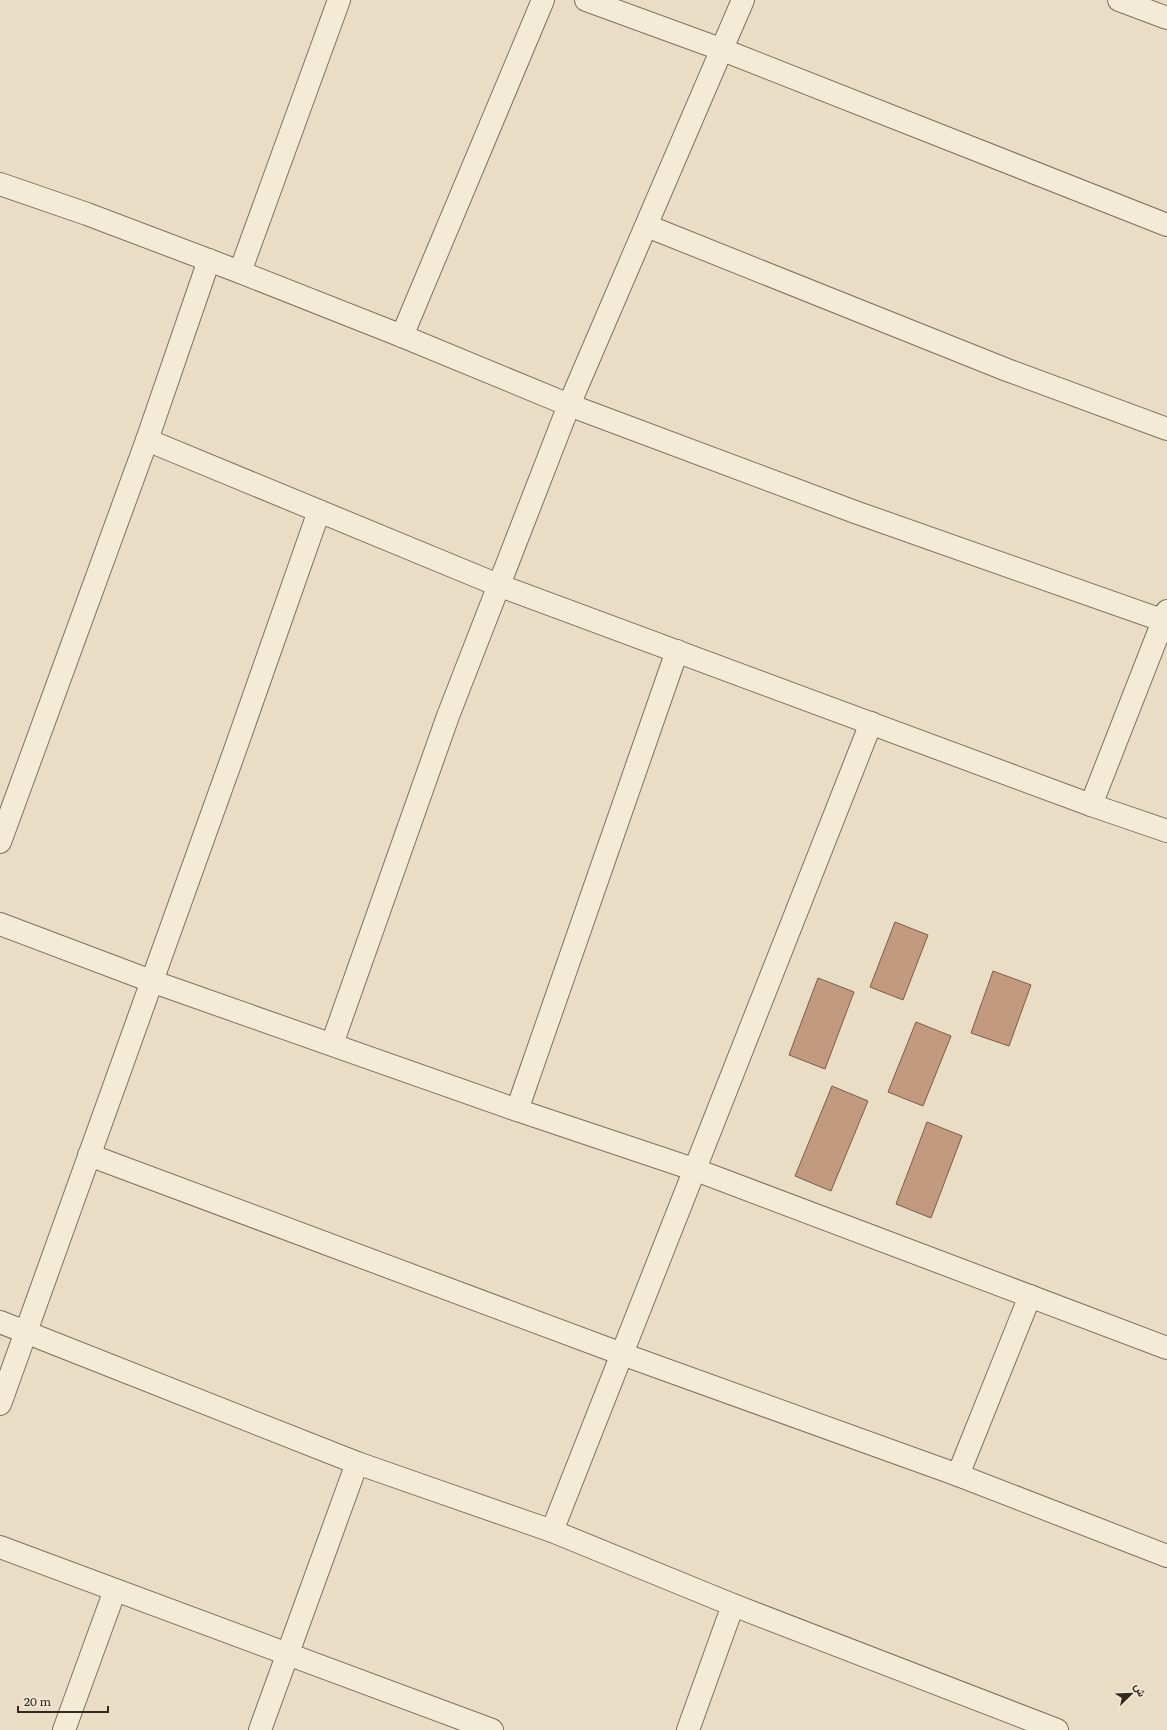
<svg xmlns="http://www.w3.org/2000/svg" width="1167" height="1730" font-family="Literata,Vazirmatn,serif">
<rect width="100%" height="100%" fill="#e9ddc5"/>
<!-- building -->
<g fill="#c29a7f" stroke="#7e5b46">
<path d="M895 922 928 935 903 1000 870 987Z"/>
<path d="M993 971 1031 985 1009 1046 971 1033Z"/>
<path d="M818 978 854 992 825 1069 789 1055Z"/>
<path d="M916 1022 951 1036 923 1106 888 1092Z"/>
<path d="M832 1086 868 1101 831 1191 795 1176Z"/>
<path d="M927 1122 962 1136 931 1218 896 1204Z"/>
</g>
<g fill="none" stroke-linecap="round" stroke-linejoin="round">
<defs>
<g id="minor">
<path d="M586 0 723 50 1167 225"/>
<path d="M1119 0 1167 18"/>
<path d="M0 184 87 214 240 272 402 336 569 405 855 512 1167 622"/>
<path d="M647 226 1007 370 1167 429"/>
<path d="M240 272 339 0"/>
<path d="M402 336 543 0"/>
<path d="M147 440 498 585 1091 805 1167 831"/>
<path d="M1091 805 1167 611"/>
<path d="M0 842 147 440 209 260"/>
<path d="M0 924 151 981 517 1110 696 1170 1167 1348"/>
<path d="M332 1044 448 716 569 405 743 0"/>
<path d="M517 1110 677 651"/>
<path d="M89 1155 622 1354 958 1475 1167 1556"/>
<path d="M0 1322 357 1463 552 1531 733 1605 1057 1730"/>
<path d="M0 1404 235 750 319 511"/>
<path d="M958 1475 1030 1296"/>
<path d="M552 1531 871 723"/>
<path d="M0 1547 492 1730"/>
<path d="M64 1730 115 1590"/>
<path d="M260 1730 357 1463"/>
<path d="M688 1730 733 1605"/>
</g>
</defs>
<!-- minor casing -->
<use href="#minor" stroke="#81705d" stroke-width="24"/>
<!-- minor -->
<use href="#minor" stroke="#f4ebd7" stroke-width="22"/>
</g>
<!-- north arrow -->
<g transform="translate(1131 1694) rotate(67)" stroke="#f1e8d4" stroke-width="3" paint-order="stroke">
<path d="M0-3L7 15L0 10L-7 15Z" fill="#33291f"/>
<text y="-6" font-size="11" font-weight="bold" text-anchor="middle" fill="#33291f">ش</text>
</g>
<!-- scale -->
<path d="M18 1706v6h90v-6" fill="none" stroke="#33291f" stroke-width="2"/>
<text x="24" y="1706" font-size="12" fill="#33291f" stroke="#f1e8d4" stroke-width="3" paint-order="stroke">20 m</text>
</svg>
